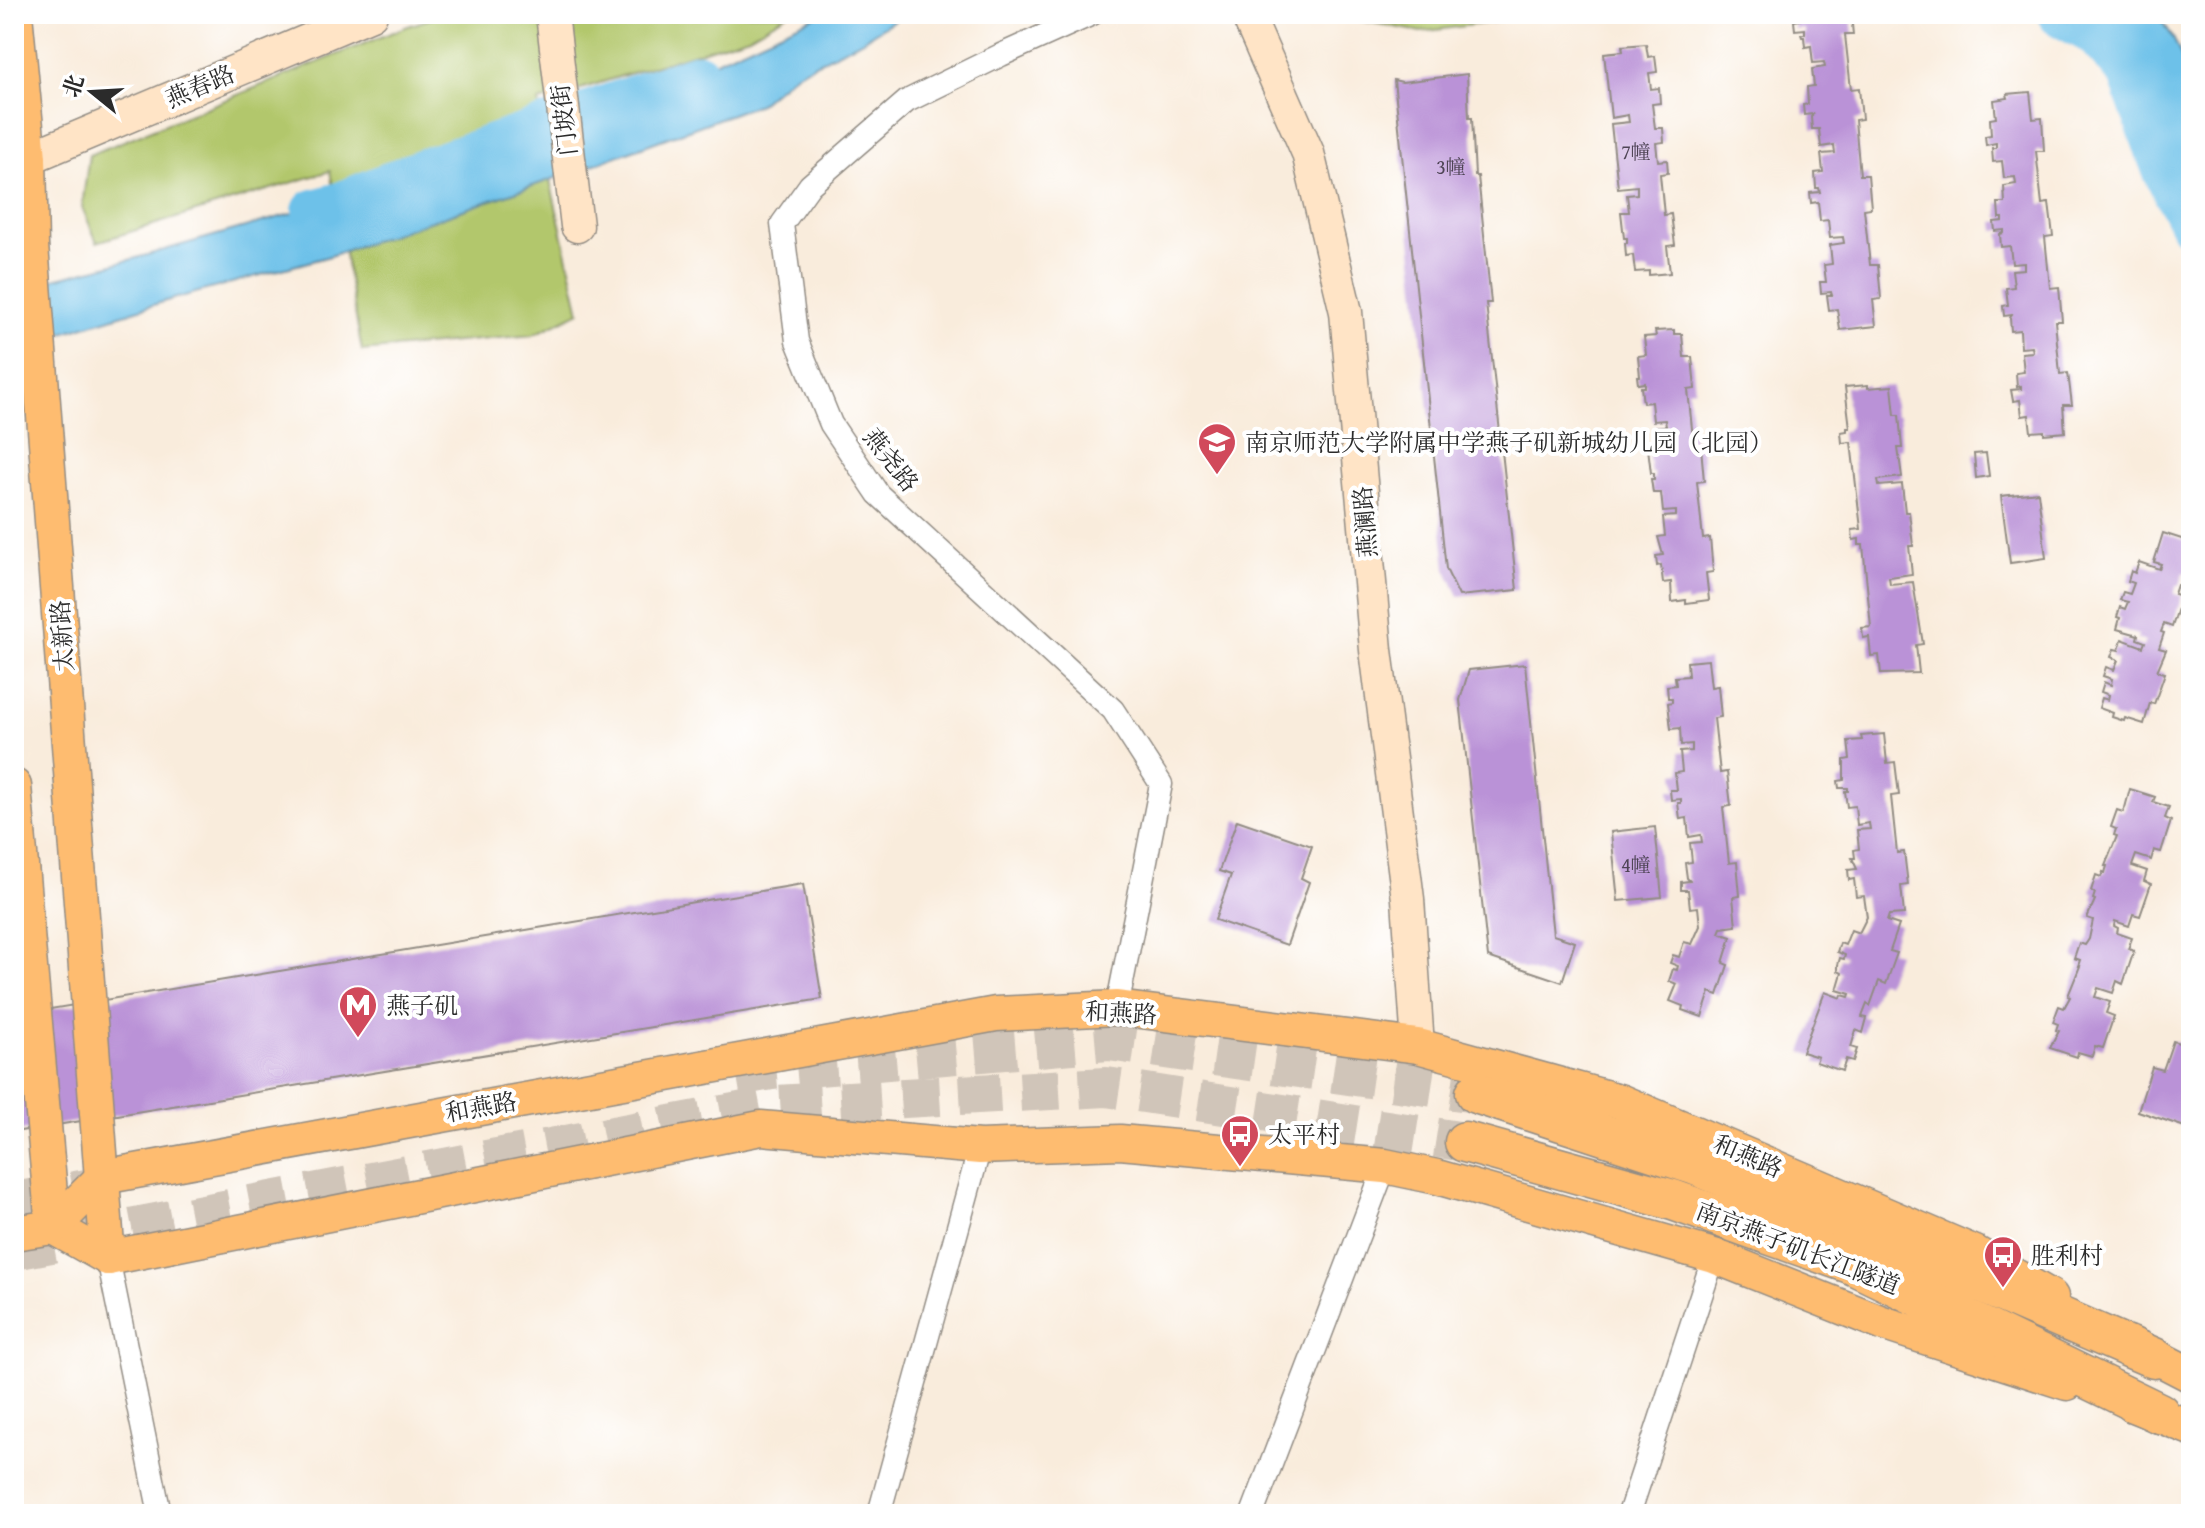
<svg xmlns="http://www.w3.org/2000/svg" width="2205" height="1528" font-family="'Gentium Book Plus','Noto Serif SC',serif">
<rect width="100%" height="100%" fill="#fff"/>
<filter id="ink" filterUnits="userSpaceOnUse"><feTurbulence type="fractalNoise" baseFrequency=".0125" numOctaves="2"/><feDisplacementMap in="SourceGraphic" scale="16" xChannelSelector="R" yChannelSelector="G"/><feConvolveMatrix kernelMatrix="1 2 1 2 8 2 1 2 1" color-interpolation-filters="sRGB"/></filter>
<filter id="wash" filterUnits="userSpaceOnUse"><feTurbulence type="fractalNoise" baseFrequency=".006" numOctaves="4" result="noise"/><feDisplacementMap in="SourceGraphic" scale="32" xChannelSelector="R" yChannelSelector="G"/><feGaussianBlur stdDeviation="1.8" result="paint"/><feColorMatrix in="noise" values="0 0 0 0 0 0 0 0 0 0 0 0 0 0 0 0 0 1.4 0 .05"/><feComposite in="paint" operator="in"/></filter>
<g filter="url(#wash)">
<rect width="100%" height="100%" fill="#f9ecdc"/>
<!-- green -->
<g fill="#b2c76c" stroke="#6e794c" stroke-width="2">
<path d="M445 14H787L749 36 539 102 550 180 580 312 533 335 362 351 330 171 97 242 82 207 89 155 408 26Z"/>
<path d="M1349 14H1522L1494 22 1421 32 1353 19Z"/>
</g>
<!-- water -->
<g fill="#6dc1e9" stroke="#4c768a" stroke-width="2">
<path d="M820 14H904L861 41 795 74 759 104 573 172 330 256 166 301 14 348V289L133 259 392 185 630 100Z"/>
<path d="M2041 14H2156C2205 67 2191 151 2191 216L2143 80 2127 56 2093 32Z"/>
</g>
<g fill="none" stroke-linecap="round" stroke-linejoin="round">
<!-- river -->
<g stroke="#6dc1e9" stroke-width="44">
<path d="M2059 14 2095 34 2129 72 2164 170 2191 224"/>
<path d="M314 211 340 204 426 169 698 75"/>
</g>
</g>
<g id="blocks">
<!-- building -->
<g fill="#ba92d7">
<path d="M139 14H163V17L149 18Z"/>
<path d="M1800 14H1851L1853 35H1845L1851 89 1859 88 1862 119 1855 120 1860 175H1868L1871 208 1864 209 1870 265H1878L1881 299 1873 300 1876 326 1840 330 1837 309 1829 310 1827 295H1832L1831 292 1821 293 1820 282H1826L1824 265 1832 264 1830 245 1844 243 1843 237 1830 238 1828 220 1820 221 1818 202 1811 203 1810 193 1820 192 1819 188H1816L1815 173 1823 172 1821 154 1835 153 1834 145 1821 147 1819 129H1812L1811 117 1813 114 1804 115 1803 105 1808 104 1807 87 1814 86 1812 69 1825 67 1824 62 1813 63 1811 46 1805 47 1804 37H1802L1801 34H1805V29L1795 30 1794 21 1800 20Z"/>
<path d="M1646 44 1648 57 1655 56 1657 72 1649 73 1651 89 1659 88 1660 103 1652 104 1655 128H1663L1664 142 1656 143 1658 161 1667 160 1668 173 1660 174 1664 215 1671 214 1675 245 1667 246 1670 273 1649 275V271L1635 272 1633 255 1626 256 1625 243H1627V238H1624L1621 212H1629L1627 195 1637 194V186L1618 188 1611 124 1629 122 1628 115 1611 118 1604 53 1623 51 1622 46Z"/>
<path d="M1467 74 1469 118H1472L1475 176H1478L1491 303H1486L1517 590 1459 596 1446 569 1394 80 1402 82Z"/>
<path d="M2030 92 2033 119 2042 118 2044 151H2036L2042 204 2049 203 2053 236 2045 237 2050 288 2059 287 2062 321H2055L2060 374 2068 373 2072 405H2063L2065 432 2044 434V431L2031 432 2029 415 2022 416 2020 400 2013 401 2011 390 2021 389V386L2017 387 2016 373 2024 372 2022 353 2033 352 2032 347 2021 348 2020 330 2011 331 2010 318 2012 315 2004 316 2003 306 2008 305 2006 288 2014 287 2012 270 2024 269V263L2012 264 2010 246 2001 247 2000 234 2004 233V230L1995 231 1994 222 2003 221V218H1999L1998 203H2005L2004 186 2016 184 2015 177 2004 178 2002 161 1993 162 1992 148H1996V143L1986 145 1985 136 1991 135 1990 119 1996 118 1994 100 2008 98 2007 94Z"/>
<path d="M1674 330V334H1682L1684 357H1692L1695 389 1688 390 1694 448 1701 447 1704 481 1697 482 1703 539 1710 538 1713 572 1706 573 1709 600 1686 603V600L1672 602 1671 582 1663 583 1661 565 1657 566 1656 556 1663 555 1658 537 1665 536 1663 517 1676 516V511L1663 512 1661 493H1653L1651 479H1654V473H1651L1648 448 1655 447 1654 427 1666 426 1665 420 1653 421 1651 402 1643 403 1641 387H1645V383L1638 384 1637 376H1640L1638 356 1646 355 1644 337 1656 336 1655 331Z"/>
<path d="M1868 385V388L1892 386 1895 415H1899L1902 448H1898L1902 477 1878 480 1879 486 1902 484 1905 512H1909L1913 546H1909L1912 574 1889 577 1890 584 1913 582 1923 644 1916 645 1919 673 1881 674 1879 655 1871 656 1869 637 1863 638 1862 628 1871 627 1863 545H1859V539L1853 540 1852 530 1861 529 1851 442 1842 443 1841 432 1847 431V428H1850L1845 387Z"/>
<path d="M1986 453 1989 476 1976 478 1974 454Z"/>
<path d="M2190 484H2191V511L2186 510 2190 499 2186 497Z"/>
<path d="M2038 492 2046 558 2010 563 2001 496Z"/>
<path d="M2163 533 2191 542V574L2184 572 2180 585H2177L2174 594 2182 596 2172 627 2164 624 2161 632 2164 633 2159 648 2166 650 2157 671 2165 673 2154 704 2150 703 2144 724 2125 718 2124 721 2112 717 2113 713 2099 708 2102 698 2108 700 2109 695 2101 692 2104 682 2111 685 2112 679 2103 676 2106 667 2114 670 2118 660 2111 657 2114 649 2119 650 2122 639 2143 647 2145 642 2137 639 2138 635 2117 629 2120 618 2117 617 2120 607 2125 609 2128 602 2120 600 2123 592 2130 594 2134 583 2128 581 2131 571 2135 573 2139 562 2159 569 2161 564 2154 562Z"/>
<path d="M1708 660 1711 687 1718 686 1721 717 1714 718 1720 773 1727 772 1731 806 1723 807 1729 863 1737 862 1740 896 1733 897 1736 926 1721 928 1719 933 1731 937 1723 963 1728 965 1718 995 1710 992 1702 1017 1682 1010 1683 1006 1670 1001 1677 984 1669 981 1673 969 1677 970 1678 966 1670 963 1673 955 1679 957 1684 942 1692 944 1700 926 1698 907 1690 908 1688 890H1681V882L1690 881 1687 878 1685 863 1692 862 1690 843 1702 842 1701 835 1689 837 1687 818 1680 819 1678 803H1681V799L1671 800 1670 790H1677L1675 773 1682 772 1680 752 1692 751V744L1681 745 1680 728 1671 729 1668 703 1672 702V698H1668L1667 686 1676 685 1675 677 1688 676 1687 662Z"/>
<path d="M1525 664 1553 935 1575 942 1562 982 1488 957 1460 700 1469 670Z"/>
<path d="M1884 734 1887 763 1895 762 1899 795 1891 796 1897 853 1904 852 1908 885 1901 886 1904 914 1889 915 1887 921 1899 925 1890 951 1897 953 1886 984 1879 981 1870 1006 1867 1004 1862 1017 1867 1018 1863 1033 1856 1030 1851 1047 1857 1049 1853 1061 1846 1059 1842 1071 1816 1062 1818 1057 1802 1052 1825 992 1841 998 1842 995 1849 997 1850 994 1837 990 1842 973 1838 971V965L1840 958 1844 959 1845 955 1837 952 1840 943 1845 945 1851 930 1859 933 1867 917 1864 896 1856 897 1854 879 1849 880 1848 870 1857 869 1852 858H1855L1854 850 1859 849 1857 830 1870 829 1869 823 1857 825 1855 806 1847 807 1845 791H1848V788H1839L1838 781 1844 780V760L1850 759 1848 741 1862 740 1861 736Z"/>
<path d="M2130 789 2155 797 2153 802 2169 807 2165 818 2171 821 2161 852 2154 850 2151 860 2136 855 2132 866 2147 871 2144 881 2151 884 2140 916 2133 914 2129 926 2115 921 2114 926 2118 928 2117 933 2132 938 2128 949 2134 951 2123 984 2117 981 2113 993 2098 988 2095 997 2110 1002 2106 1013 2114 1016 2103 1048 2095 1046 2092 1056 2078 1052 2077 1057 2050 1048 2059 1031 2056 1030 2058 1024 2053 1022 2059 1006 2064 1008 2070 997 2068 996 2080 966H2078L2080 960 2074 958 2079 943 2085 945 2089 939 2093 920 2087 918 2095 900 2093 899 2095 893 2091 891 2096 875 2101 877 2103 872 2105 873 2107 866H2105L2117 836 2114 835 2116 829 2111 827 2117 810 2123 812 2125 808Z"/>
<path d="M1237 820 1312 846 1301 878 1309 882 1287 945 1215 920 1231 875 1219 871Z"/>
<path d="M1655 827 1662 897 1618 901 1611 832Z"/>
<path d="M803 884 822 999 14 1132V1015Z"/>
<path d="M2173 1041 2191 1047V1129L2138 1111 2152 1067 2163 1070Z"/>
</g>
</g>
</g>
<g filter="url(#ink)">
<use href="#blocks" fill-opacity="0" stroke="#928c84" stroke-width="2"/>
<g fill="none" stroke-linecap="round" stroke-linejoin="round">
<!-- highway-tunnel -->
<g stroke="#d0c5b9" stroke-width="40" stroke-dasharray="40 20" stroke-linecap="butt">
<path d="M737 1076 772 1070 1109 1041 1476 1093"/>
<path d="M14 1202 87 1189"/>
<path d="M14 1250 776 1105 1106 1087 1465 1142"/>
</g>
<defs>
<g id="street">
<path d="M1092 14 1001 55 907 101 810 185 782 224 797 341 831 424 878 494 1113 710 1161 784 1117 1008"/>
<path d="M108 1258 160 1514"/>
<path d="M879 1514 980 1147"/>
<path d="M1252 1514 1385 1166"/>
<path d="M1629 1514 1714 1256"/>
</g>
<g id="secondary">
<path d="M552 14 577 226"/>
<path d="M1247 14 1308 153 1346 312 1376 650 1408 899 1418 1046"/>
<path d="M29 158 371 14"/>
</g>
<g id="primary">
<path d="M15 14 29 158 31 245 108 1258"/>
<path d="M14 786 53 1227"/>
<path d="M53 1227 108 1258 761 1128 980 1147 1120 1142 1385 1166 1437 1177 1714 1256 1882 1323 2067 1383"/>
<path d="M14 1233 53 1227 103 1177 996 1014 1117 1008 1418 1046 1619 1101 1975 1253 2051 1297"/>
<path d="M2131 1344 2191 1375"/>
<path d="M2133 1405 2191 1428"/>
</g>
<g id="highway">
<path d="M1476 1093 1693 1164 1866 1233 2154 1358"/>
<path d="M1465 1142 1673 1200 1850 1263 2159 1413"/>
</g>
</defs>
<!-- street casing -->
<use href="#street" stroke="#928c84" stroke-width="25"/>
<!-- secondary casing -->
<use href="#secondary" stroke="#928c84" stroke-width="35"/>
<!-- primary casing -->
<use href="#primary" stroke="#928c84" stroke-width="37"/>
<!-- highway casing -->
<use href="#highway" stroke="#928c84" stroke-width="43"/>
<!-- street -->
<use href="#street" stroke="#fff" stroke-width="22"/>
<!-- secondary -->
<use href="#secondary" stroke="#ffe4c6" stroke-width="32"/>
<!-- primary -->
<use href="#primary" stroke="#febc70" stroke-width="34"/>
<!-- highway -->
<use href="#highway" stroke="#febc70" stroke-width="40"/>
</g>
</g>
<!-- icons -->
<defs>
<symbol id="school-pin" viewBox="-11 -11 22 30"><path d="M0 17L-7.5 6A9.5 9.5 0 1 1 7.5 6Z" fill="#d1495b" stroke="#fff"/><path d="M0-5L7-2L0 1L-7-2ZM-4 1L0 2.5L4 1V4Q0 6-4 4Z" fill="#fff"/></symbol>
<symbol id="metro-pin" viewBox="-11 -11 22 30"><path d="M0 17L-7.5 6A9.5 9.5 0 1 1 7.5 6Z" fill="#d1495b" stroke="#fff"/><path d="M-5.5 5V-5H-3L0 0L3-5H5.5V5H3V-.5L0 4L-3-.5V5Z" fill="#fff"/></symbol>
<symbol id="bus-pin" viewBox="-11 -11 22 30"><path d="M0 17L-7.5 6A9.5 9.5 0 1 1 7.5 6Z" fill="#d1495b" stroke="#fff"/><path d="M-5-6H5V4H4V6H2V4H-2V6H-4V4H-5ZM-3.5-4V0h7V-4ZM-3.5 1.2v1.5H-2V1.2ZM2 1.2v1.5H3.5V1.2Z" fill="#fff"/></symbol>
</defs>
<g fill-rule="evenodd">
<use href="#school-pin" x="1195" y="420" width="44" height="60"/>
<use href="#metro-pin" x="336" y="983" width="44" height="60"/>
<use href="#bus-pin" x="1218" y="1112" width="44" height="60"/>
<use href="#bus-pin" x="1981" y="1233" width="44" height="60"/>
</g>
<g text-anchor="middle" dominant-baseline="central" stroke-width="8" stroke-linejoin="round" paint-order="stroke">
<!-- number labels -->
<g font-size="20" fill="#4f4556">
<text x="1636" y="151">7幢</text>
<text x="1451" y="166">3幢</text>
<text x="1636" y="864">4幢</text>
</g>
<!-- street labels -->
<g font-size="24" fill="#2b2b2b" stroke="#fff">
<text transform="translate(200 86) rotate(-23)">燕春路</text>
<text transform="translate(564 120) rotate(-97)">门坡街</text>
<text transform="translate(891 460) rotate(52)">燕尧路</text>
<text transform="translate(1365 522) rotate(-95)">燕澜路</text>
<text transform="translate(62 636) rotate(-94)">太新路</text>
<text transform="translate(1121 1013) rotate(3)">和燕路</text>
<text transform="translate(481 1107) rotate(-10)">和燕路</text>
<text transform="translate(1748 1156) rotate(23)">和燕路</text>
<text transform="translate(1798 1248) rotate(21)">南京燕子矶长江隧道</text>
</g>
<!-- poi labels -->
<g font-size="24" fill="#2b2b2b" stroke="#fff" text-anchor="start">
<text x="1245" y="442">南京师范大学附属中学燕子矶新城幼儿园（北园）</text>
<text x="386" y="1005">燕子矶</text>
<text x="1268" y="1134">太平村</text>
<text x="2031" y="1255">胜利村</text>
</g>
</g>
<!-- margin -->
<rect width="2205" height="1528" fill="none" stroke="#fff" stroke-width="48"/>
<!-- north arrow -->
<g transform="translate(92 92) rotate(288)" stroke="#ffffff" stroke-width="6" paint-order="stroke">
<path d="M0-6L14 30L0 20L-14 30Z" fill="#2b2b2b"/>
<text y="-12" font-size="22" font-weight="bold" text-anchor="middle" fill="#2b2b2b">北</text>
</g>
</svg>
